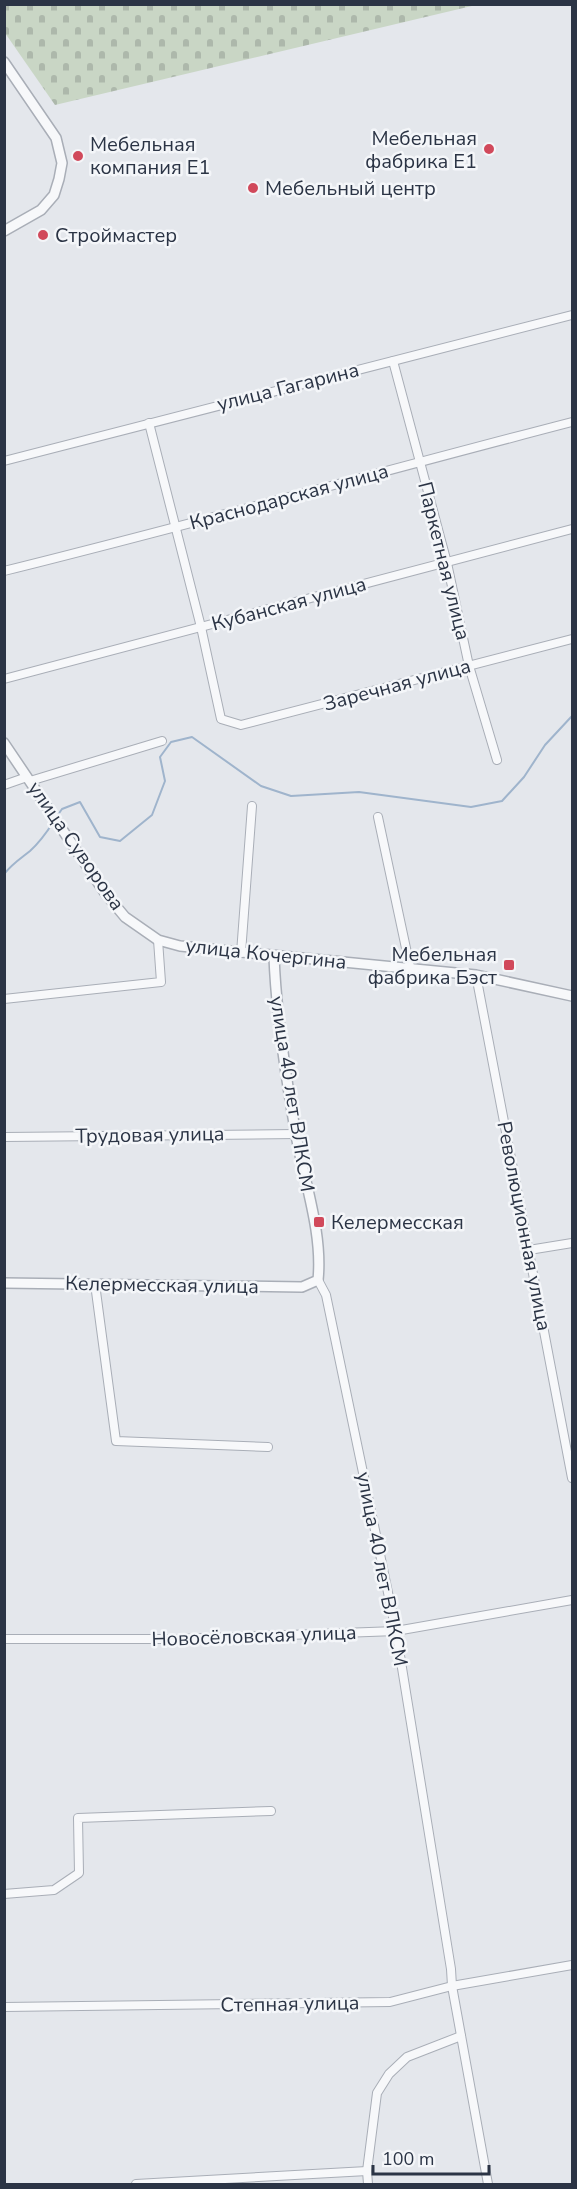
<svg xmlns="http://www.w3.org/2000/svg" width="577" height="2189" font-family="'Nunito Sans',sans-serif">
<defs>
<pattern id="cemetery-stones" width="16" height="16" patternUnits="userSpaceOnUse" patternTransform="scale(1.5)"><rect width="16" height="16" fill="#c9d6c5"/><path d="M2 7V4a2 2 0 0 1 4 0v3zM10 15v-3a2 2 0 0 1 4 0v3z" fill="#adb8ab"/></pattern>
</defs>
<rect width="100%" height="100%" fill="#e4e7ec"/>
<!-- cemetery -->
<path fill="url(#cemetery-stones)" d="M4 5 5 4 476 5 55 105 5 33Z"/>
<g fill="none" stroke-linecap="round" stroke-linejoin="round">
<!-- stream -->
<g stroke="#9fb4cc" stroke-width="2">
<path d="M57 816 62 809 80 802 100 837 120 841 152 815 165 781 160 757 171 742 192 737 261 786 291 796 359 792 471 807 502 801 524 777 545 745 572 716"/>
<path d="M4 874C13 863 20 859 30 851 40 842 47 832 54 821"/>
</g>
<defs>
<g id="minor">
<path d="M393 361 447 563 469 666 497 760"/>
<path d="M149 423 201 627 221 719 241 725 572 639"/>
<path d="M4 461 572 315"/>
<path d="M4 571C194 524 383 471 572 422"/>
<path d="M4 679 572 529"/>
<path d="M30 781 162 741"/>
<path d="M4 785 27 777"/>
<path d="M378 817 410 967"/>
<path d="M241 953 252 806"/>
<path d="M476 975 572 1478"/>
<path d="M4 999 161 982 158 940"/>
<path d="M4 1137 296 1134"/>
<path d="M529 1250 572 1243"/>
<path d="M318 1280 326 1295 396 1631 451 1969 452 1986 488 2184"/>
<path d="M95 1284 116 1441 268 1447"/>
<path d="M4 1639H178L396 1631 572 1600"/>
<path d="M4 1894 54 1890 79 1873 78 1818 271 1811"/>
<path d="M4 2007 390 2002 452 1986 572 1965"/>
<path d="M136 2184 367 2171"/>
<path d="M368 2184 367 2171 377 2093 389 2074 407 2057 461 2036"/>
</g>
<g id="tertiary">
<path d="M4 62 56 138 62 163 59 179 54 195 41 210 4 231"/>
<path d="M4 743 105 893 125 917 158 940 180 946 476 975 572 996"/>
<path d="M4 1283 302 1287 318 1280C323 1233 304 1181 296 1135 286 1078 276 1013 274 956"/>
</g>
</defs>
<!-- minor casing -->
<use href="#minor" stroke="#a9aeb7" stroke-width="10"/>
<!-- tertiary casing -->
<use href="#tertiary" stroke="#a9aeb7" stroke-width="12"/>
<!-- minor -->
<use href="#minor" stroke="#f7f8fa" stroke-width="8"/>
<!-- tertiary -->
<use href="#tertiary" stroke="#f7f8fa" stroke-width="9"/>
</g>
<!-- markers -->
<g fill="#d1495b" stroke="#f4f6f9" stroke-width="2">
<circle cx="489" cy="149" r="6"/>
<circle cx="78" cy="156" r="6"/>
<circle cx="253" cy="188" r="6"/>
<circle cx="43" cy="235" r="6"/>
<rect x="503" y="959" width="12" height="12" rx="3"/>
<rect x="313" y="1216" width="12" height="12" rx="3"/>
</g>
<g text-anchor="middle" dominant-baseline="central" stroke-width="5" stroke-linejoin="round" paint-order="stroke">
<!-- poi labels -->
<g font-size="20" fill="#2b3445" stroke="#f4f6f9" text-anchor="start">
<text x="477" y="138" text-anchor="end">Мебельная<tspan x="477" dy="23">фабрика Е1</tspan></text>
<text x="90" y="144">Мебельная<tspan x="90" dy="23">компания Е1</tspan></text>
<text x="265" y="188">Мебельный центр</text>
<text x="55" y="235">Строймастер</text>
<text x="497" y="954" text-anchor="end">Мебельная<tspan x="497" dy="23">фабрика Бэст</tspan></text>
<text x="331" y="1222">Келермесская</text>
</g>
<!-- street labels -->
<g font-size="20" fill="#2b3445" stroke="#f4f6f9">
<text transform="translate(288 387) rotate(-14)">улица Гагарина</text>
<text transform="translate(289 497) rotate(-15)">Краснодарская улица</text>
<text transform="translate(444 561) rotate(76)">Паркетная улица</text>
<text transform="translate(289 604) rotate(-15)">Кубанская улица</text>
<text transform="translate(397 685) rotate(-15)">Заречная улица</text>
<text transform="translate(76 846) rotate(55)">улица Суворова</text>
<text transform="translate(266 954) rotate(6)">улица Кочергина</text>
<text transform="translate(292 1094) rotate(81)">улица 40 лет ВЛКСМ</text>
<text transform="translate(150 1135) rotate(-1)">Трудовая улица</text>
<text transform="translate(524 1226) rotate(79)">Революционная улица</text>
<text transform="translate(162 1285) rotate(1)">Келермесская улица</text>
<text transform="translate(382 1569) rotate(79)">улица 40 лет ВЛКСМ</text>
<text transform="translate(254 1636) rotate(-2)">Новосёловская улица</text>
<text transform="translate(290 2004) rotate(-1)">Степная улица</text>
</g>
</g>
<!-- border -->
<rect width="577" height="2189" fill="none" stroke="#2b3445" stroke-width="12"/>
<!-- scale -->
<path d="M373 2165v9h116v-9" fill="none" stroke="#2b3445" stroke-width="3"/>
<text x="382" y="2165" font-size="18" fill="#2b3445" stroke="#f4f6f9" stroke-width="4.5" paint-order="stroke">100 m</text>
</svg>
